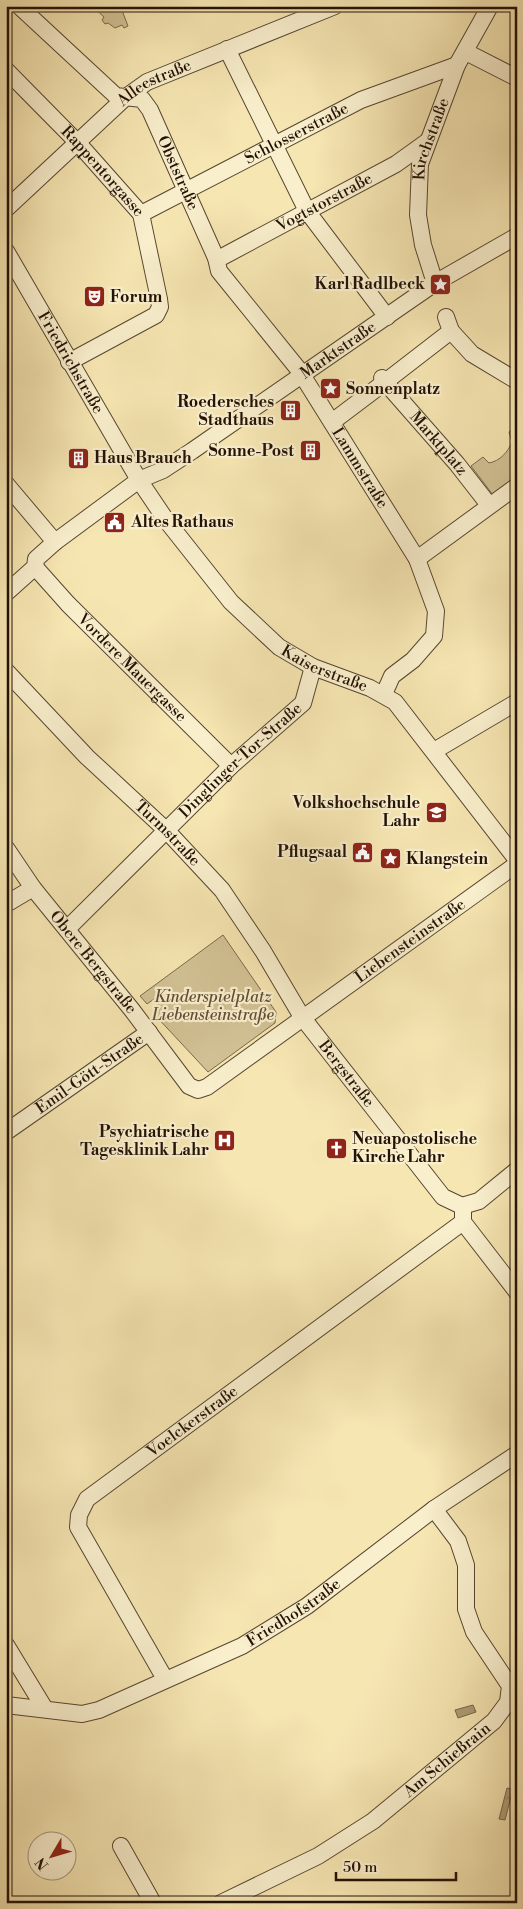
<svg xmlns="http://www.w3.org/2000/svg" width="523" height="1909" font-family="'Libre Bodoni',serif">
<defs>
<pattern id="water-ripples" width="26" height="14" patternUnits="userSpaceOnUse" patternTransform="scale(1.25)"><rect width="26" height="14" fill="#ae9e77"/><path d="M2 4q2-2 4 0t4 0M15 11q2-2 4 0t4 0" fill="none" stroke="#8d7f60"/></pattern>
</defs>
<rect width="100%" height="100%" fill="#f6e6b2"/>
<filter id="stains"><feTurbulence type="fractalNoise" baseFrequency=".004" numOctaves="4"/><feColorMatrix values="0 0 0 0 .2 0 0 0 0 .09 0 0 0 0 .02 0 0 0 .5 -.17"/></filter>
<radialGradient id="worn" r=".72"><stop offset=".6" stop-color="#630" stop-opacity="0"/><stop offset="1" stop-color="#630" stop-opacity=".3"/></radialGradient>
<!-- park -->
<g fill="#d2c295" stroke="#7a6a4d">
<path d="M92 6H126L123 13 128 26 124 28 122 25 115 28 108 23 105 24 102 20 104 17Z"/>
<path d="M517 425V479L493 495 471 466 483 457 489 463C500 461 508 452 512 442L509 432Z"/>
<path d="M223 935 276 1012 275 1023 208 1072 154 1014 161 1008 154 999 147 1004 140 996Z"/>
</g>
<!-- water -->
<g fill="url(#water-ripples)" stroke="#766649">
<path d="M473 1705 476 1712 458 1718 455 1710Z"/>
<path d="M507 1788 513 1789 505 1820 499 1819Z"/>
</g>
<g fill="none" stroke-linecap="round" stroke-linejoin="round">
<defs>
<g id="minor">
<path id="s1" d="M19 6 116 96 142 99 150 110 216 258 219 271 299 370 417 559 436 611 434 636 413 660 392 676 384 694"/>
<path d="M227 49 307 211 387 317"/>
<path d="M466 52 517 78"/>
<path id="s2" d="M6 70 78 143 141 214 159 299 160 307 156 315 69 362"/>
<path id="s3" d="M6 209 126 97 147 82 335 6"/>
<path id="s4" d="M141 214 361 100 457 65"/>
<path id="s5" d="M6 251 139 480 166 520 231 602 279 647 313 667 370 688 395 702 517 860"/>
<path id="s6" d="M216 258 222 257 396 164 428 141"/>
<path id="s7" d="M435 283 423 245 418 215 420 164 457 65 490 6"/>
<path d="M451 331 472 354 517 381"/>
<path d="M382 378 385 382 451 331 446 317"/>
<path id="s8" d="M332 422 385 382 457 464 489 505"/>
<path d="M6 484 55 542"/>
<path d="M417 559 517 486"/>
<path id="s9" d="M35 567 68 604 231 766"/>
<path id="s10" d="M6 593 35 567 36 559 55 542 139 480 163 470 192 451 435 283 517 236"/>
<path id="s11" d="M6 671 87 757 167 831 222 890 263 951 302 1017 443 1197 462 1206"/>
<path d="M434 751 517 702"/>
<path id="s12" d="M6 848 33 888 132 1010 189 1086 198 1090 207 1087 517 864"/>
<path d="M6 904 33 888"/>
<path id="s13" d="M67 929 231 766 303 703 313 667"/>
<path id="s14" d="M6 1132 149 1032"/>
<path d="M462 1206 479 1201 517 1170"/>
<path d="M463 1212V1222L517 1292"/>
<path d="M6 1645 45 1709"/>
<path id="s15" d="M165 1679 78 1527 79 1515 87 1499 463 1222"/>
<path id="s16" d="M6 1705 82 1714 99 1710 242 1646 307 1606 434 1509 517 1454"/>
<path d="M121 1846 153 1903"/>
<path id="s17" d="M221 1903 318 1856 373 1821 494 1721 508 1702 510 1686 474 1632 466 1609V1565L458 1541 434 1509"/>
</g>
</defs>
<!-- minor casing -->
<use href="#minor" stroke="#574630" stroke-width="18"/>
<!-- minor -->
<use href="#minor" stroke="#f9efcd" stroke-width="16"/>
</g>
<!-- icons -->
<defs>
<symbol id="sight-square" viewBox="-11 -11 22 22"><rect x="-9" y="-9" width="18" height="18" rx="4" fill="#8f2418" stroke="#f9efcd"/><path d="M0-6L1.8-2.2L6-1.7L2.9 1.2L3.7 5.4L0 3.3L-3.7 5.4L-2.9 1.2L-6-1.7L-1.8-2.2Z" fill="#fff"/></symbol>
<symbol id="theatre-square" viewBox="-11 -11 22 22"><rect x="-9" y="-9" width="18" height="18" rx="4" fill="#8f2418" stroke="#f9efcd"/><path d="M-5-5.5Q0-4 5-5.5V0Q5 5 0 6Q-5 5-5 0ZM-3.3-2.5H-1v1.5H-3.3ZM1-2.5H3.3v1.5H1ZM-2.8 1Q0 5.5 2.8 1Z" fill="#fff"/></symbol>
<symbol id="building-square" viewBox="-11 -11 22 22"><rect x="-9" y="-9" width="18" height="18" rx="4" fill="#8f2418" stroke="#f9efcd"/><path d="M-4-6H4V6H1V3H-1V6H-4ZM-2.5-4.3h1.7v1.8h-1.7ZM.8-4.3h1.7v1.8H.8ZM-2.5-1h1.7V.8h-1.7ZM.8-1h1.7V.8H.8Z" fill="#fff"/></symbol>
<symbol id="civic-square" viewBox="-11 -11 22 22"><rect x="-9" y="-9" width="18" height="18" rx="4" fill="#8f2418" stroke="#f9efcd"/><path d="M-.6-6.5H3V-4.5H.6V-3L4-1V1h2V6H-6V1h2V-1L-.6-3ZM-1.2 2.5V6h2.4V2.5Z" fill="#fff"/></symbol>
<symbol id="university-square" viewBox="-11 -11 22 22"><rect x="-9" y="-9" width="18" height="18" rx="4" fill="#8f2418" stroke="#f9efcd"/><path d="M0-5L7-2L0 1L-7-2ZM-4 1L0 2.5L4 1V4Q0 6-4 4Z" fill="#fff"/></symbol>
<symbol id="hospital-square" viewBox="-11 -11 22 22"><rect x="-9" y="-9" width="18" height="18" rx="4" fill="#8f2418" stroke="#f9efcd"/><path d="M-5-5h3v3.5h4V-5h3V5h-3V1.5h-4V5h-3Z" fill="#fff"/></symbol>
<symbol id="church-square" viewBox="-11 -11 22 22"><rect x="-9" y="-9" width="18" height="18" rx="4" fill="#8f2418" stroke="#f9efcd"/><path d="M-1.2-6h2.4v3.5h3.3v2.4h-3.3V6h-2.4V-.1h-3.3v-2.4h3.3Z" fill="#fff"/></symbol>
</defs>
<g fill-rule="evenodd">
<use href="#sight-square" x="428" y="272" width="25" height="25"/>
<use href="#theatre-square" x="82" y="284" width="25" height="25"/>
<use href="#sight-square" x="318" y="376" width="25" height="25"/>
<use href="#building-square" x="278" y="398" width="25" height="25"/>
<use href="#building-square" x="298" y="438" width="25" height="25"/>
<use href="#building-square" x="66" y="446" width="25" height="25"/>
<use href="#civic-square" x="102" y="510" width="25" height="25"/>
<use href="#university-square" x="424" y="800" width="25" height="25"/>
<use href="#civic-square" x="350" y="840" width="25" height="25"/>
<use href="#sight-square" x="378" y="846" width="25" height="25"/>
<use href="#hospital-square" x="212" y="1128" width="25" height="25"/>
<use href="#church-square" x="324" y="1136" width="25" height="25"/>
</g>
<g text-anchor="middle" dominant-baseline="central" stroke-width="4.5" stroke-linejoin="round" paint-order="stroke">
<!-- street labels -->
<g font-size="16" fill="#221105" stroke="#f9efcd">
<text stroke="none"><textPath href="#s3" startOffset="196">Alleestraße</textPath></text>
<text stroke="none"><textPath href="#s4" startOffset="175">Schlosserstraße</textPath></text>
<text stroke="none"><textPath href="#s7" startOffset="148">Kirchstraße</textPath></text>
<text stroke="none"><textPath href="#s2" startOffset="140">Rappentorgasse</textPath></text>
<text stroke="none"><textPath href="#s1" startOffset="241">Obststraße</textPath></text>
<text stroke="none"><textPath href="#s6" startOffset="122">Vogtstorstraße</textPath></text>
<text stroke="none"><textPath href="#s10" startOffset="415">Marktstraße</textPath></text>
<text stroke="none"><textPath href="#s5" startOffset="129">Friedrichstraße</textPath></text>
<text stroke="none"><textPath href="#s8" startOffset="148">Marktplatz</textPath></text>
<text stroke="none"><textPath href="#s1" startOffset="590">Lammstraße</textPath></text>
<text stroke="none"><textPath href="#s9" startOffset="140">Vordere Mauergasse</textPath></text>
<text stroke="none"><textPath href="#s5" startOffset="534">Kaiserstraße</textPath></text>
<text stroke="none"><textPath href="#s13" startOffset="242">Dinglinger-Tor-Straße</textPath></text>
<text stroke="none"><textPath href="#s11" startOffset="229">Turmstraße</textPath></text>
<text stroke="none"><textPath href="#s12" startOffset="570">Liebensteinstraße</textPath></text>
<text stroke="none"><textPath href="#s12" startOffset="144">Obere Bergstraße</textPath></text>
<text stroke="none"><textPath href="#s14" startOffset="102">Emil-Gött-Straße</textPath></text>
<text stroke="none"><textPath href="#s11" startOffset="530">Bergstraße</textPath></text>
<text stroke="none"><textPath href="#s15" startOffset="336">Voelckerstraße</textPath></text>
<text stroke="none"><textPath href="#s16" startOffset="312">Friedhofstraße</textPath></text>
<text stroke="none"><textPath href="#s17" startOffset="269">Am Schießrain</textPath></text>
</g>
<!-- poi labels -->
<g font-size="16" font-weight="bold" fill="#221105" stroke="#f9efcd" text-anchor="end">
<text x="425" y="284">Karl Radlbeck</text>
<text x="110" y="297" text-anchor="start">Forum</text>
<text x="346" y="389" text-anchor="start">Sonnenplatz</text>
<text x="274" y="402">Roedersches<tspan x="274" dy="18">Stadthaus</tspan></text>
<text x="294" y="451">Sonne-Post</text>
<text x="94" y="458" text-anchor="start">Haus Brauch</text>
<text x="131" y="522" text-anchor="start">Altes Rathaus</text>
<text x="420" y="803">Volkshochschule<tspan x="420" dy="18">Lahr</tspan></text>
<text x="347" y="852">Pflugsaal</text>
<text x="406" y="859" text-anchor="start">Klangstein</text>
<text x="209" y="1132">Psychiatrische<tspan x="209" dy="18">Tagesklinik Lahr</tspan></text>
<text x="352" y="1139" text-anchor="start">Neuapostolische<tspan x="352" dy="18">Kirche Lahr</tspan></text>
</g>
<!-- park labels -->
<g font-size="16" font-style="italic" fill="#604f37" stroke="#f9efcd">
<text x="213" y="997">Kinderspielplatz<tspan x="213" dy="18">Liebensteinstraße</tspan></text>
</g>
</g>
<!-- margin -->
<rect width="523" height="1909" fill="none" stroke="#f6e6b2" stroke-width="25"/>
<rect x="8" y="8" width="508" height="1894" fill="none" stroke="#221105" stroke-width="2.5"/>
<rect x="12" y="12" width="498" height="1884" fill="none" stroke="#221105"/>
<!-- north arrow -->
<g transform="translate(52 1856) rotate(232)"><circle r="24" fill="#f9efcd" stroke="#a3967d"/>
<path d="M0-4L9 19L0 12L-9 19Z" fill="#8f2418"/>
<text y="-8" font-size="14" font-weight="bold" text-anchor="middle" fill="#221105">N</text>
</g>
<!-- scale -->
<path d="M336 1872v8h120v-8" fill="none" stroke="#221105" stroke-width="2.5"/>
<text x="343" y="1872" font-size="15" fill="#221105" stroke="#f9efcd" stroke-width="4" paint-order="stroke">50 m</text>
<rect width="100%" height="100%" filter="url(#stains)"/>
<rect width="100%" height="100%" fill="url(#worn)"/>
</svg>
